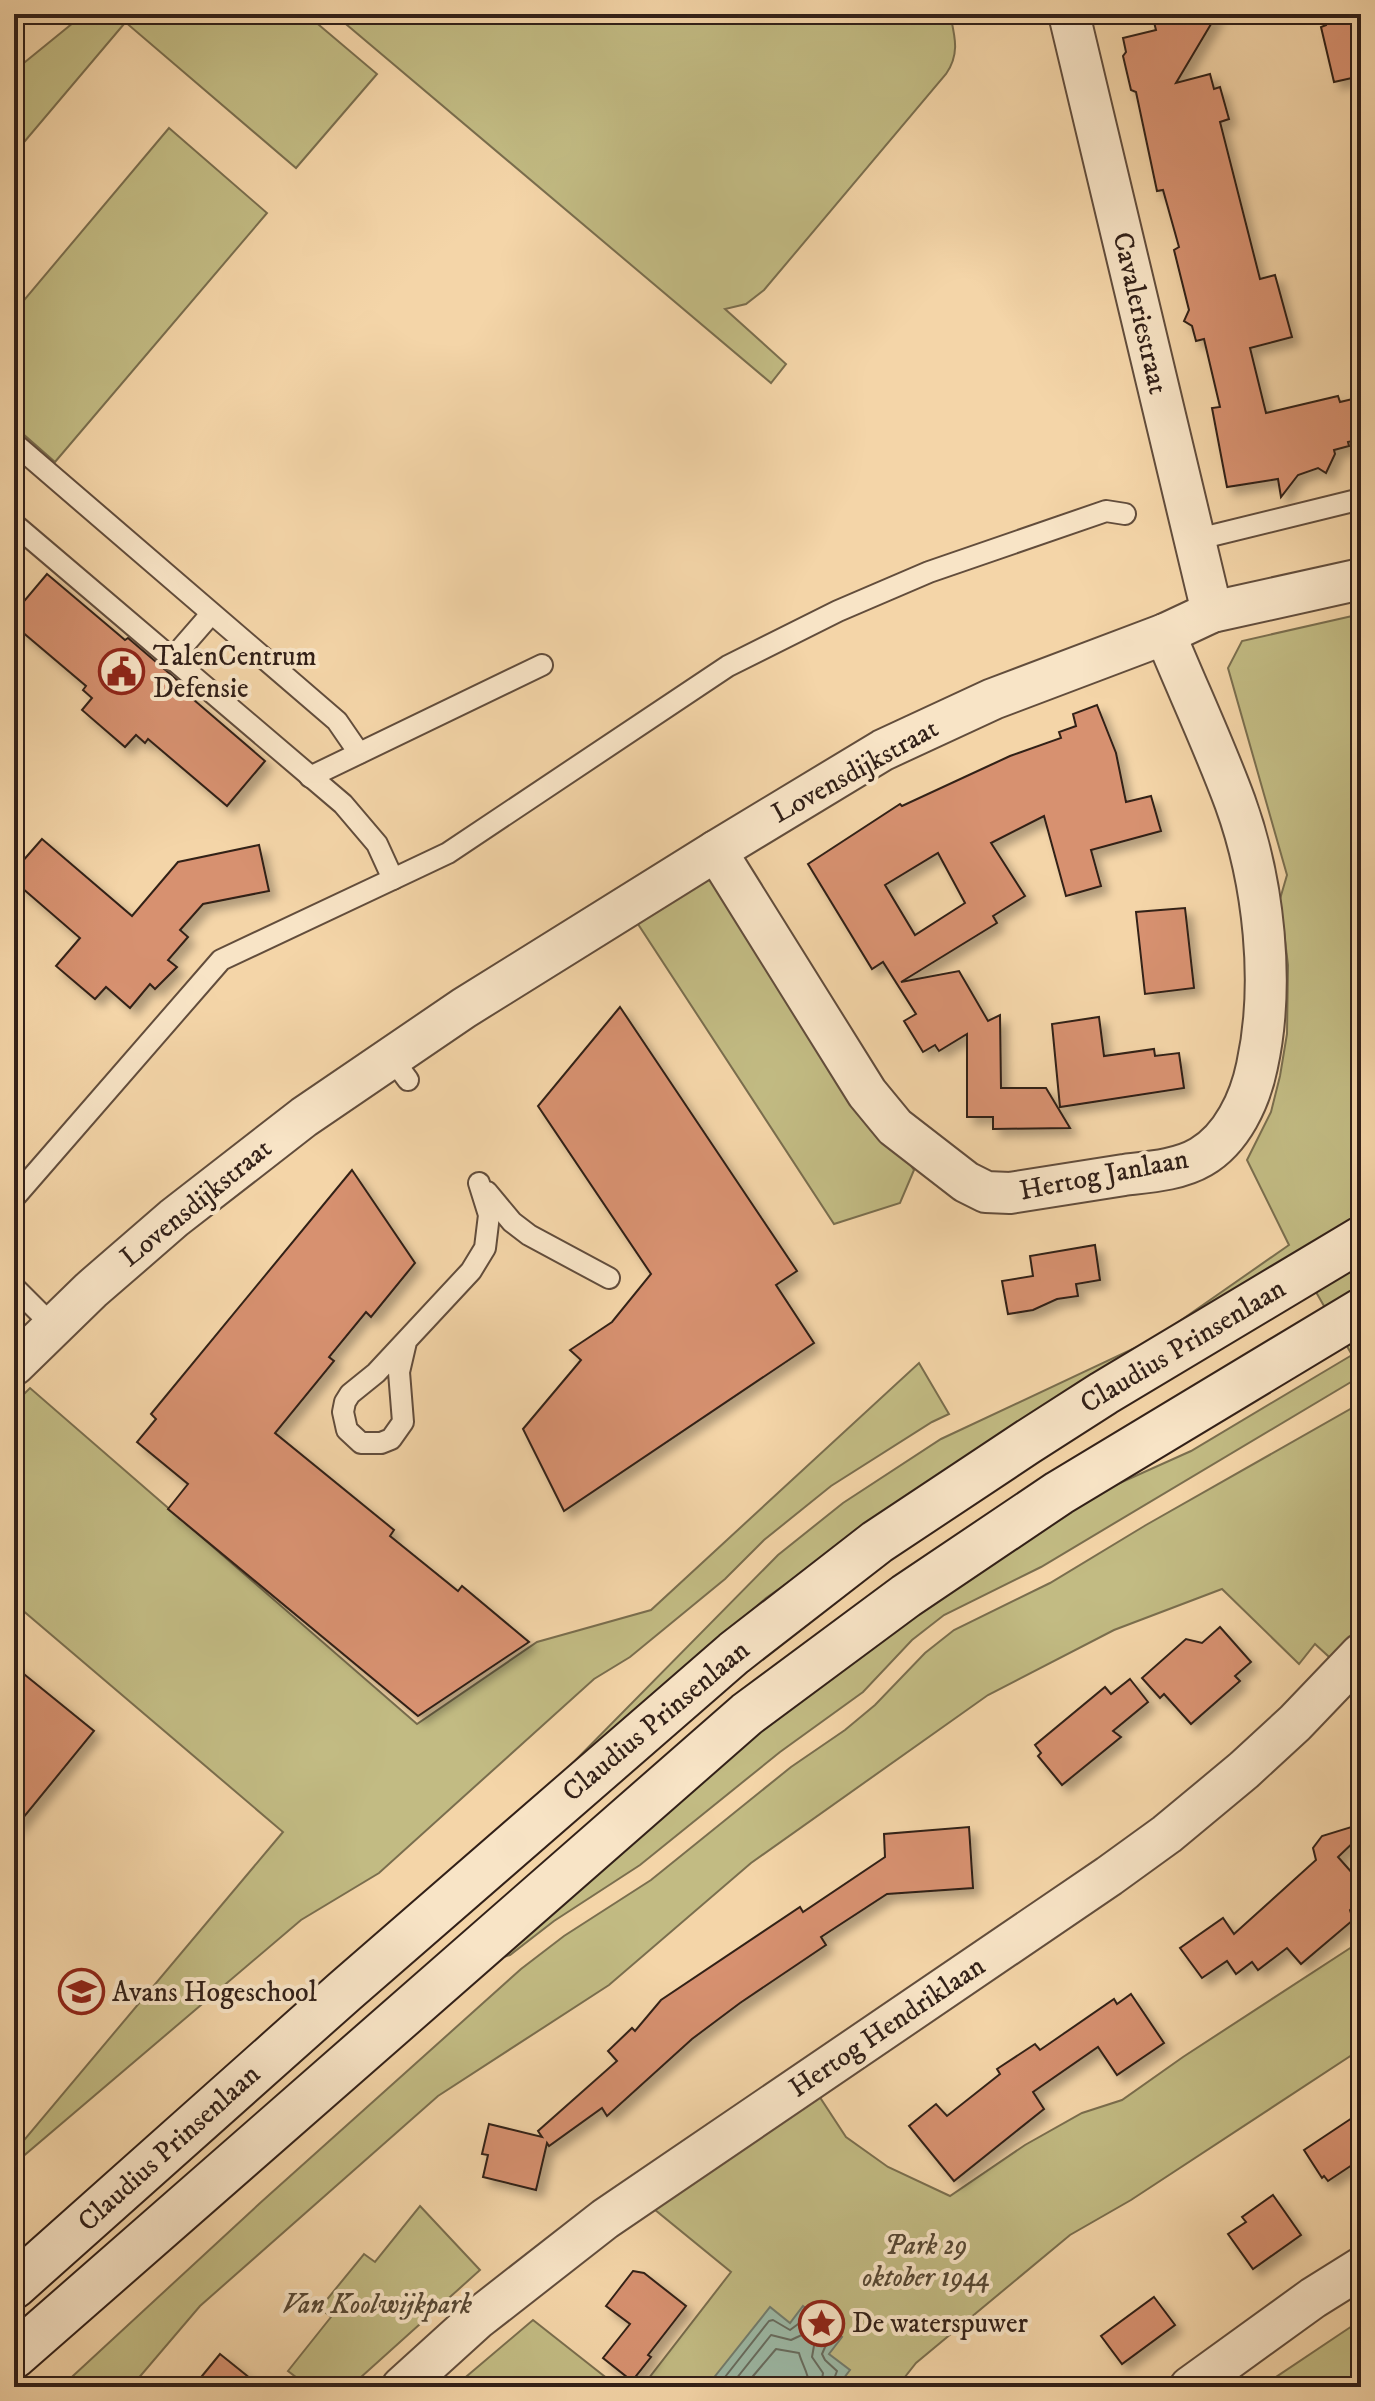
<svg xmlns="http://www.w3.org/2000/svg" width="1375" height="2401" font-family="'IM FELL DW Pica',serif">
<defs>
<filter id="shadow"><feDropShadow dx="7" dy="7" stdDeviation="4" flood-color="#0004"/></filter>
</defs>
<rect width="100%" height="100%" fill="#f4d5a8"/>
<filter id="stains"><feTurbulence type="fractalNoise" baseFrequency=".0025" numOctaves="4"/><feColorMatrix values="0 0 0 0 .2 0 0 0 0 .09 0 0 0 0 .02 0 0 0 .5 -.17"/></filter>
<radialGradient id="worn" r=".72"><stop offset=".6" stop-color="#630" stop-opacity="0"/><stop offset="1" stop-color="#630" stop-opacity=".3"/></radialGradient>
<!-- green -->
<g fill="#c2bb83" stroke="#7a6e4e" stroke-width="2">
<path d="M84 14H114L124 24 14 154V71Z"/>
<path d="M130 14H306L377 74 296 168 124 21Z"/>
<path d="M334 14H950C955 37 960 54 946 74L764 290 746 304 725 309 786 364 771 383Z"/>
<path d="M169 128 267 213 55 462 14 426V312Z"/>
<path d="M1361 614V1376L1041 1567 944 1615 912 1640 863 1692 780 1752 640 1865 554 1921 510 1955 491 1961 698 1778 1044 1517 1191 1451 1352 1355 1296 1257 854 1536 766 1598 553 1783 778 1555 843 1503 941 1439 1154 1339 1289 1245 1247 1160 1271 1112 1280 1076 1287 1034 1288 965 1280 899 1287 875 1228 668 1242 641Z"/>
<path d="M712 874 914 1170 900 1203 834 1224 636 921Z"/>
<path d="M919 1363 949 1414 932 1422 831 1486 764 1540 725 1579 630 1657 594 1679 379 1873 301 1920 14 2164V2152L283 1832 14 1603V1575L23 1565 14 1557V1404L30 1388 417 1724 537 1642 651 1610Z"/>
<path d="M1361 1403V1643L1339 1666 1315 1644 1299 1664 1222 1589 1114 1630 988 1695 751 1863 609 1985 438 2096 200 2306 131 2387H61L259 2204 521 1969 564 1936 651 1880 791 1767 845 1730 875 1705 925 1653 954 1630 1050 1583 1146 1525Z"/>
<path d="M1361 1941V2049L1131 2200 1070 2235 916 2363 897 2387H642L731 2272 654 2209 819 2096 846 2137 888 2167 950 2196 1025 2145 1082 2113 1122 2100 1183 2057Z"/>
<path d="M420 2206 480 2270 350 2387H309L288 2371 331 2317 320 2308 364 2254 375 2262Z"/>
<path d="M533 2320 618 2387H454Z"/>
<path d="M1361 2320V2372L1337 2387H1261Z"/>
</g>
<!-- water -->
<path fill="#9cb9a6" stroke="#727c6d" stroke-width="2" d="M803 2306 842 2337 829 2354 850 2370 837 2387H721L712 2380 770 2307 790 2323Z"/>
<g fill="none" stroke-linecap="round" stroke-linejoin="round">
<!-- shore -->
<g stroke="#676c5f" stroke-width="2">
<path d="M725 2387V2377L769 2321 773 2320 790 2330 805 2319 829 2338 822 2354 825 2360 837 2371 831 2387"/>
<path d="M735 2387 736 2379 771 2335 791 2340 806 2333 815 2340 812 2357 823 2373 821 2387"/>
<path d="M747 2387 748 2382 776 2349 799 2353C802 2365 810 2375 809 2387"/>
</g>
</g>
<!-- building -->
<g fill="#d79170" stroke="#322018" stroke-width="2" fill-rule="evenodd" filter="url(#shadow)">
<path d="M1152 14H1217L1176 83 1210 74 1214 89 1220 87 1229 119 1220 122 1260 279 1275 275 1292 337 1250 348 1266 413 1338 396 1340 402 1361 397V439L1348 442 1349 446 1334 450 1335 454 1326 473 1318 468 1298 475 1281 497 1278 479 1227 487 1212 408 1220 407 1204 339 1196 341 1192 326 1184 321 1189 310 1174 250 1179 247 1163 190 1157 191 1136 92 1131 90 1123 56 1126 52 1123 38 1156 30Z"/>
<path d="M1324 14H1361V76L1334 82 1321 27 1326 25Z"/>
<path d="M47 574 125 640 128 638 190 691 187 694 265 761 227 806 148 739 145 743 136 735 125 747 82 710 92 698 83 690 86 686 14 625V613Z"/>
<path d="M1097 705 1116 753 1126 802 1151 796 1161 831 1091 850 1101 886 1066 896 1044 816 991 843 1025 896 993 916 997 923 901 982 959 971 988 1021 1000 1015 1001 1088H1046L1070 1128 993 1129V1117H967V1034L939 1051 935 1045 923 1052 904 1021 916 1014 883 962 872 969 808 864 900 804 902 806 1010 756 1061 738 1059 732 1076 726 1073 714ZM938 853 965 903 915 935 885 885Z"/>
<path d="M42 839 132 916 178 862 259 845 269 891 203 904 180 930 188 937 168 960 177 967 155 989 150 984 130 1008 106 987 95 999 56 966 80 938 14 881V871Z"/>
<path d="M1185 908 1194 988 1145 994 1136 912Z"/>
<path d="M620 1007 797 1271 776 1285 814 1343 564 1511 523 1429 581 1360 570 1350 612 1322 651 1274 538 1106Z"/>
<path d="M1099 1017 1104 1056 1154 1049 1155 1056 1179 1053 1184 1088 1060 1107 1052 1024Z"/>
<path d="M352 1170 415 1263 371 1317 366 1312 329 1357 334 1361 275 1433 394 1530 390 1536 458 1591 462 1586 529 1642 418 1716 168 1509 188 1484 137 1442 156 1419 151 1414Z"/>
<path d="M1095 1245 1100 1280 1076 1284 1078 1296 1057 1299 1033 1310 1008 1314 1002 1281 1033 1276 1030 1256Z"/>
<path d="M1220 1627 1251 1662 1235 1676 1240 1681 1191 1724 1164 1694 1160 1698 1142 1678 1186 1639 1202 1643Z"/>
<path d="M14 1666 94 1731 14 1829Z"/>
<path d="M1130 1679 1148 1702 1113 1731 1121 1737 1062 1785 1038 1756 1041 1753 1035 1745 1105 1687 1111 1694Z"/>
<path d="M1361 1824V1835L1338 1857 1361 1883V1900L1350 1910 1353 1920 1301 1964 1287 1948 1258 1970 1252 1962 1236 1974 1227 1961 1202 1978 1180 1948 1223 1918 1234 1934 1316 1860 1313 1848 1322 1836Z"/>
<path d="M969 1827 973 1888 887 1894 821 1937 826 1945 740 2003 692 2039 607 2116 602 2108 549 2146 547 2143 536 2190 483 2177 488 2155 482 2154 489 2124 542 2137 538 2131 617 2061 608 2051 632 2028 635 2031 661 2000 800 1907 803 1912 885 1857 884 1834Z"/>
<path d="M1131 1994 1164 2043 1117 2075 1098 2047 1033 2092 1044 2109 954 2181 909 2126 936 2104 947 2116 1000 2074 997 2069 1035 2044 1040 2050 1114 1999 1117 2004Z"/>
<path d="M1361 2112V2159L1328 2181 1324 2176 1322 2178 1304 2150Z"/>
<path d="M1273 2195 1301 2235 1253 2269 1228 2234 1246 2222 1242 2217Z"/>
<path d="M633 2271 644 2273 686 2306 648 2355 651 2357 632 2381 603 2358 630 2324 606 2306Z"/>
<path d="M1154 2297 1175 2325 1122 2364 1101 2336Z"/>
<path d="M220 2354 261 2387H193Z"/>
</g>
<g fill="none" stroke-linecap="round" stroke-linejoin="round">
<defs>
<g id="service">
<path d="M14 443 337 721 359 753"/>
<path d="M14 524 343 804 377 844 393 879 221 960 14 1198"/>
<path d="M1194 540 1361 499"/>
<path d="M171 660 211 614"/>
<path d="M310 777 542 665"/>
<path d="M393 879 448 853 728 666 838 611 929 572 1106 511 1125 514"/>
<path d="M391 1057 408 1080"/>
<path d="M487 1192 512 1222 529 1235 609 1278"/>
<path d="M14 1287 53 1326"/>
<path d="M406 1342 399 1372 403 1422 391 1439 381 1443H361L347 1430 343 1412 345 1402 350 1394 376 1373 471 1271 485 1248 489 1215 479 1183"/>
</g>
<g id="minor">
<path d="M1069 14 1212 612"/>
<path d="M716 851 867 1093 895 1127 966 1182 986 1192 1010 1193C1048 1187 1086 1181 1124 1175 1149 1172 1179 1170 1201 1157 1232 1139 1250 1100 1257 1066 1275 984 1264 882 1235 802 1214 745 1188 690 1165 634"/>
<path d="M14 1365 91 1290 174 1218 304 1117 464 1008 716 851 883 750 993 699 1165 634 1212 612 1361 579"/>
<path d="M402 2387 477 2319 605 2219 1109 1876 1167 1834 1244 1770 1295 1723 1361 1654"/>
<path d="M1190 2387 1313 2298 1361 2268"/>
</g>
<g id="secondary">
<path d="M14 2286 345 1991 734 1653 877 1542 1026 1443 1104 1393 1361 1239"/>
<path d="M14 2356 747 1714 906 1596 1059 1493 1361 1311"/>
</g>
</defs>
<!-- service casing -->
<use href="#service" stroke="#624d3c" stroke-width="24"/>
<!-- minor casing -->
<use href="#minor" stroke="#624d3c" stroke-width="44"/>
<!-- secondary casing -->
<use href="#secondary" stroke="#322018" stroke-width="48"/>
<!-- service -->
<use href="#service" stroke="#f8e4c6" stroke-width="20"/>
<!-- minor -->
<use href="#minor" stroke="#f8e4c6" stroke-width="40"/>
<!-- secondary -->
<use href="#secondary" stroke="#f8e4c6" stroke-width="44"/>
</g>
<!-- icons -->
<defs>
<symbol id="civic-ring" viewBox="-11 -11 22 22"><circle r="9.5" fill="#f8e4c6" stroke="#8f2418" stroke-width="1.5"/><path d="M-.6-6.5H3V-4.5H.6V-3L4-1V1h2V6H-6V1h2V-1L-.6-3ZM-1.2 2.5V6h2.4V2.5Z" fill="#8f2418"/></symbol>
<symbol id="university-ring" viewBox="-11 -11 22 22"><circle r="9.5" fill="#f8e4c6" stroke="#8f2418" stroke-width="1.5"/><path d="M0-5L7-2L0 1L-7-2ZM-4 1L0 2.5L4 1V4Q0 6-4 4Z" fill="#8f2418"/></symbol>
<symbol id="sight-ring" viewBox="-11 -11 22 22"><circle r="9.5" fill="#f8e4c6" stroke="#8f2418" stroke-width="1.5"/><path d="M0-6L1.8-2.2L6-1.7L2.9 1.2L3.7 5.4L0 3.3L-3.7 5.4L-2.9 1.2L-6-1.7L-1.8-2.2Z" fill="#8f2418"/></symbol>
</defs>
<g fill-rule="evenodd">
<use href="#civic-ring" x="96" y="646" width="51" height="51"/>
<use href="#university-ring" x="56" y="1966" width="51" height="51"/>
<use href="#sight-ring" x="796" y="2298" width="51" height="51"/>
</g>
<g text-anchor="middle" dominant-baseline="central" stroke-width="8" stroke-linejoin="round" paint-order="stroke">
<!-- street labels -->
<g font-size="28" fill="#322018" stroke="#f8e4c6">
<text transform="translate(1140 313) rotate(77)">Cavaleriestraat</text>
<text transform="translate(855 771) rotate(-29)">Lovensdijkstraat</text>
<text transform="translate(1104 1175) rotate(-11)">Hertog Janlaan</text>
<text transform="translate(196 1203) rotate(-39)">Lovensdijkstraat</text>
<text transform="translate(1183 1346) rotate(-31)">Claudius Prinsenlaan</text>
<text transform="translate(656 1721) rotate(-40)">Claudius Prinsenlaan</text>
<text transform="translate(887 2027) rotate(-34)">Hertog Hendriklaan</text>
<text transform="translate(169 2148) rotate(-42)">Claudius Prinsenlaan</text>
</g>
<!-- poi labels -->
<g font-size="28" fill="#322018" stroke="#f8e4c6" text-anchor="start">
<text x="153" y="656">TalenCentrum<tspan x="153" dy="32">Defensie</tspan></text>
<text x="112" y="1992">Avans Hogeschool</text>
<text x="852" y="2323">De waterspuwer</text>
</g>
<!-- park labels -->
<g font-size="28" font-style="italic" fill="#564733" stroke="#f8e4c6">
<text x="926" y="2245">Park 29<tspan x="926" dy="32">oktober 1944</tspan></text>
<text x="377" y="2304">Van Koolwijkpark</text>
</g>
</g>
<!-- margin -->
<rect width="1375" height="2401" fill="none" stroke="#f4d5a8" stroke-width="48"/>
<rect x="16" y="16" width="1343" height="2369" fill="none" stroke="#322018" stroke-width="4"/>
<rect x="24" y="24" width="1327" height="2353" fill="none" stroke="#322018" stroke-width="2"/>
<rect width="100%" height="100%" filter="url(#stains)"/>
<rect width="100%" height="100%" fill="url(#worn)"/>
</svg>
